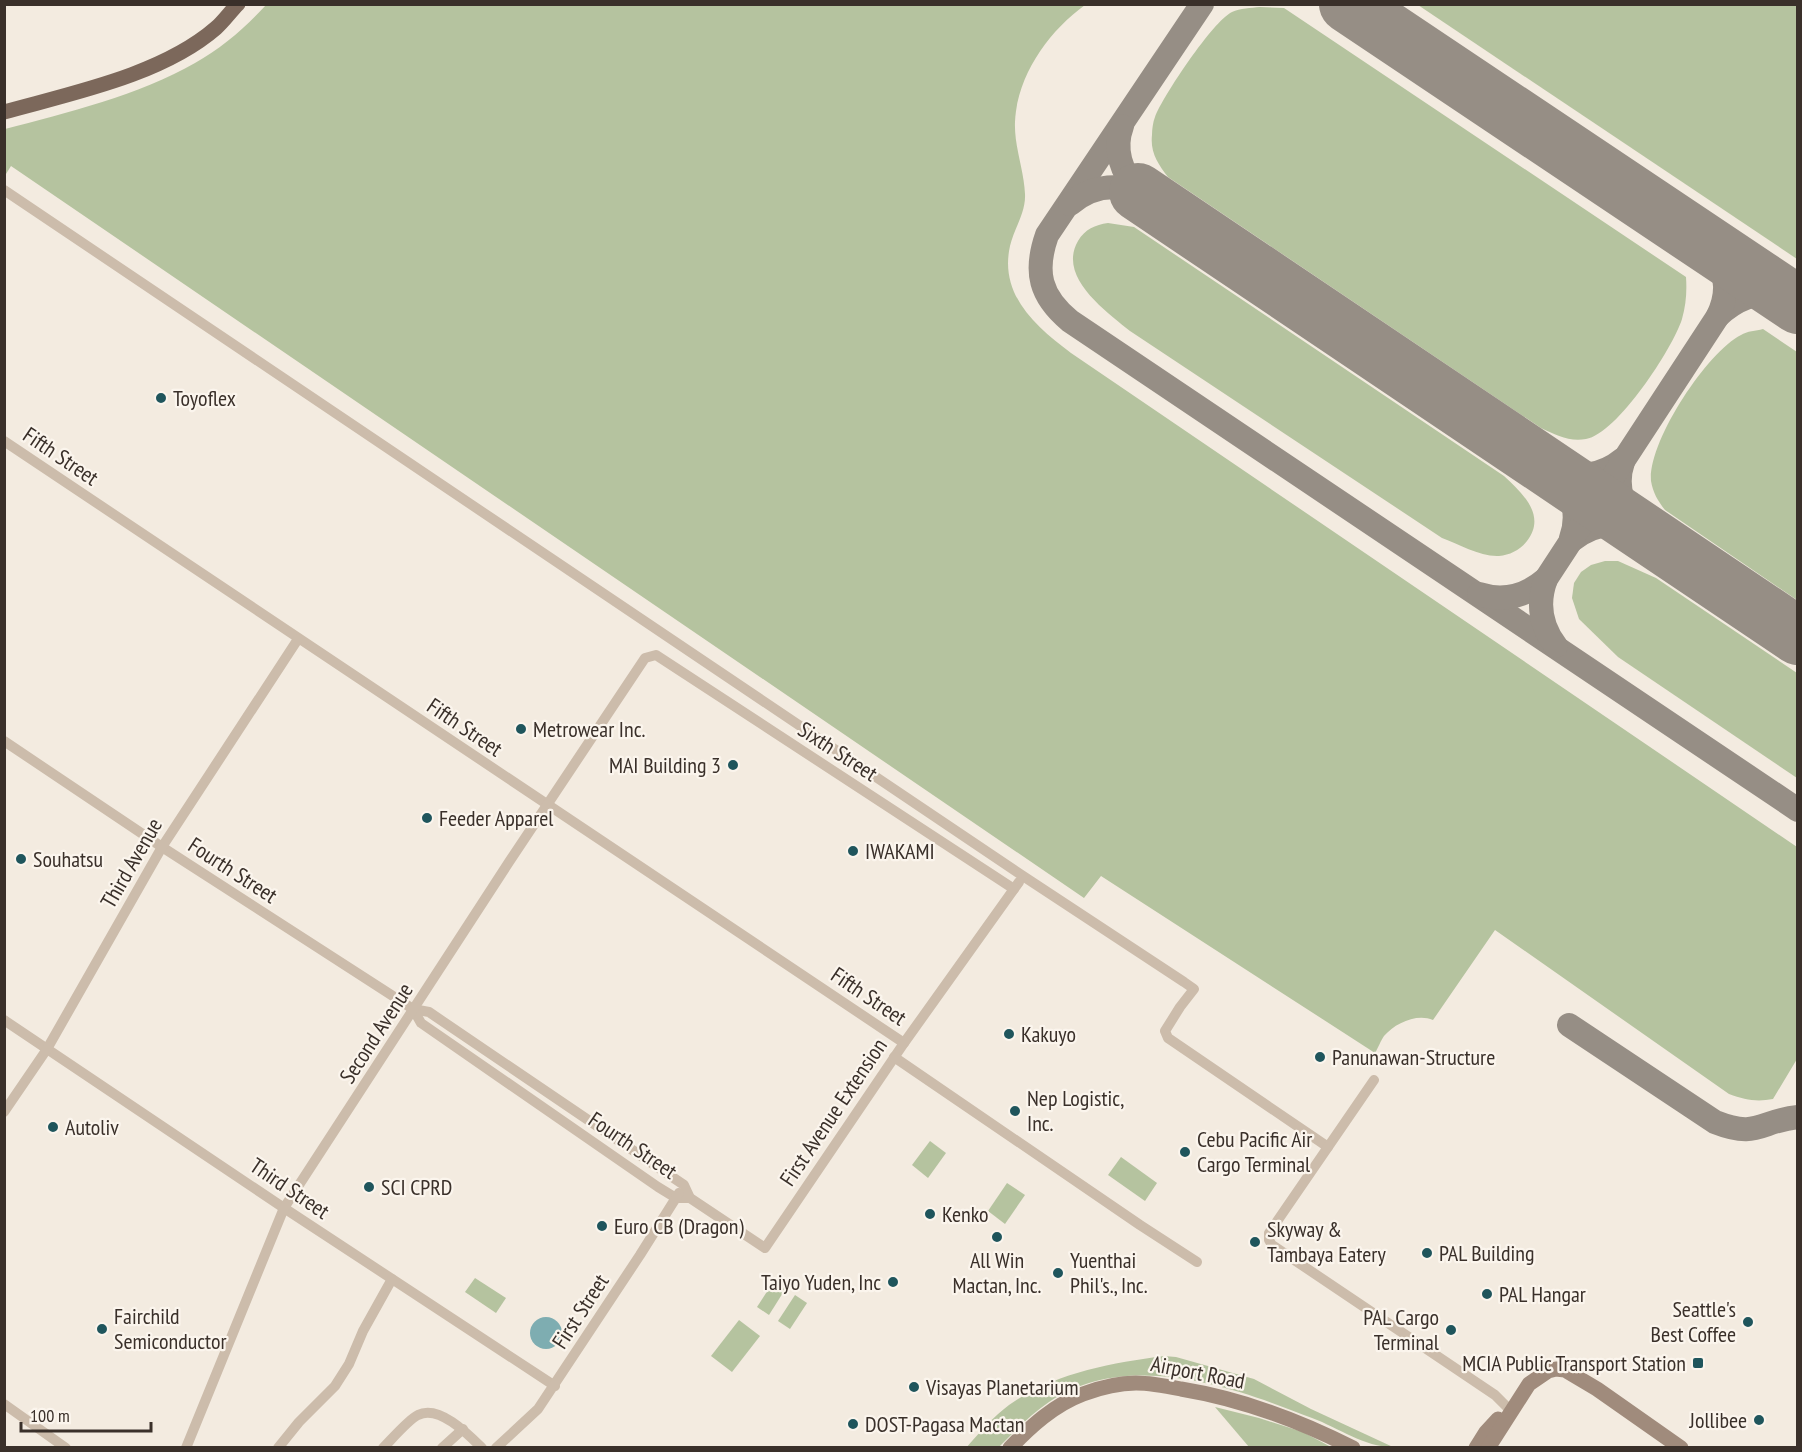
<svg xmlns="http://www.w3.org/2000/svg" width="1802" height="1452" font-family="'PT Sans Narrow',sans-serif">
<rect width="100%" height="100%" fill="#f3ebe0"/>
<!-- green -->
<g fill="#b5c39f">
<path d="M266 5H1085C1049 31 1017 75 1015 122 1014 146 1024 170 1025 194 1026 212 1014 229 1010 246 999 295 1036 327 1071 353L1797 847V1059L1773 1099C1757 1102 1745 1100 1729 1094L1495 930 1433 1020C1417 1013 1395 1023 1384 1036 1381 1040 1378 1048 1375 1053L1101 876 1084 898 11 166 6 174 5 172V129C66 113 140 95 195 63 222 48 246 27 266 5Z"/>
<path d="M1418 5H1797V259Z"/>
<path d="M1260 7 1284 8 1686 277C1687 292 1686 305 1682 319 1673 348 1617 434 1586 439 1569 442 1556 435 1541 428L1168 177C1158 164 1150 152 1152 135 1152 129 1153 122 1155 117 1163 96 1213 21 1232 12 1240 8 1251 8 1260 7Z"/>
<path d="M1108 223 1134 227 1504 476C1522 493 1547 515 1527 541 1520 550 1510 555 1499 556 1480 557 1459 544 1442 538L1130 331C1107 312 1057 277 1078 241 1085 229 1095 225 1108 223Z"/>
<path d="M1763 329 1797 352V600L1665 510C1658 501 1653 493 1651 481 1648 442 1706 353 1741 335 1747 331 1756 331 1763 329Z"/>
<path d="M1605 561H1618L1656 578 1797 673V778L1618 657 1579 619 1572 598 1574 583 1581 572 1591 565Z"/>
<path d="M930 1141 946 1153 928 1178 912 1165Z"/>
<path d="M1121 1157 1157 1183 1145 1201 1108 1175Z"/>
<path d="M1007 1183 1025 1195 1005 1224 988 1211Z"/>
<path d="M475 1278 506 1298 496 1313 465 1292Z"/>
<path d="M774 1281 786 1288 769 1315 757 1307Z"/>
<path d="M795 1295 807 1303 790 1329 778 1321Z"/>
<path d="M739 1320 760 1336 732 1372 711 1356Z"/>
<path d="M1164 1356 1176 1357 1254 1379 1311 1409 1393 1447C1364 1447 1339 1428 1312 1418 1233 1387 1128 1349 1049 1402 1030 1415 1015 1431 999 1447L966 1448C979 1433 994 1416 1009 1405 1055 1373 1110 1363 1164 1356Z"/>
<path d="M1215 1407 1259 1418 1303 1432 1331 1447H1249Z"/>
</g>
<!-- water -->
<circle fill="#7eadb1" cx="546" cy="1333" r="16"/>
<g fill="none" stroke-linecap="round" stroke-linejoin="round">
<!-- taxiway -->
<g stroke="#968e85" stroke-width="24">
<path d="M1202 4 1047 235C1034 272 1040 296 1070 321L1798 810"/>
<path d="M1122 126C1113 150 1122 173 1138 192"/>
<path d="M1070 204C1090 187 1114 183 1138 192"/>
<path d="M1718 316C1736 299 1755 292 1780 293"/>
<path d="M1623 462C1614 488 1624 511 1641 531"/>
<path d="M1551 471C1572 487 1580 513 1571 538"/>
<path d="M1551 471C1578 478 1601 477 1623 459"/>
<path d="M1571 541C1592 524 1616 520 1641 531"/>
<path d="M1479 594C1504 602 1526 596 1546 579"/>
<path d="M1556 646C1540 625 1537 603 1546 579L1718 316C1730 291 1727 267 1708 246"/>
<path d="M1569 1025 1715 1122C1758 1139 1759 1121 1798 1117"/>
</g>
<!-- runway -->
<g stroke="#968e85" stroke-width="58">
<path d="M1348 4 1798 305"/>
<path d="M1138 192 1798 636"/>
</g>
<!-- street -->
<g stroke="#ccbcab" stroke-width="10">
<path d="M4 190 1023 876 1184 982 1194 989 1180 1007 1165 1031 1168 1038 1328 1147"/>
<path d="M4 441 904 1043"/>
<path d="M4 741 162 847 413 1009 429 1012 684 1185 690 1198 765 1248 904 1043 1019 882"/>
<path d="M413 1009 421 1023 658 1187 676 1198H690"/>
<path d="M4 1020 284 1208 555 1386"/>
<path d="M894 1057 1140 1225 1197 1262"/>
<path d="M1374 1080 1269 1233V1240L1272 1245 1495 1395 1510 1410"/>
<path d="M4 1112 47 1049 162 847 298 639"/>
<path d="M4 1404 66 1448"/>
<path d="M186 1448 284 1208 509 862 645 658 656 655 1014 889"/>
<path d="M278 1448 299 1422 335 1386 349 1364 363 1331 392 1279"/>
<path d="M383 1448C391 1440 409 1419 418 1415 439 1404 469 1435 482 1448"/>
<path d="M442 1448 463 1429"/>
<path d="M496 1448 538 1409 640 1255 679 1193"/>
</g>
<!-- secondary -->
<g stroke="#a08b7c" stroke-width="15">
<path d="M1010 1448C1031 1426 1054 1405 1083 1394 1099 1388 1119 1383 1136 1383 1151 1383 1166 1386 1181 1389 1242 1399 1298 1420 1353 1448"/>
<path d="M1476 1448 1486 1432 1498 1419"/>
<path d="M1488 1448 1529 1384 1548 1371 1556 1369 1565 1370 1597 1389 1681 1448"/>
</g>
<!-- primary -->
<path stroke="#7c685b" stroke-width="15" d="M4 112C72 93 162 75 216 28 224 21 230 12 238 4"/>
</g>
<!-- markers -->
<g fill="#1f555c" stroke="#fbf5ed" stroke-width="2">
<circle cx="161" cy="398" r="6"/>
<circle cx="521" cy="729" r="6"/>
<circle cx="733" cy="765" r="6"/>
<circle cx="427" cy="818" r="6"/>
<circle cx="853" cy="851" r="6"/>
<circle cx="21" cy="859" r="6"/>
<circle cx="1009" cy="1034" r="6"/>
<circle cx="1320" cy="1057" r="6"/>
<circle cx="1015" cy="1111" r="6"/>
<circle cx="53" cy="1127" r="6"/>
<circle cx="1185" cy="1152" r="6"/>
<circle cx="369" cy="1187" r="6"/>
<circle cx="930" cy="1214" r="6"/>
<circle cx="602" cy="1226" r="6"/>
<circle cx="997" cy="1237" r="6"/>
<circle cx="1255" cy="1242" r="6"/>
<circle cx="1427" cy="1253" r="6"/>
<circle cx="1058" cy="1273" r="6"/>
<circle cx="893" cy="1282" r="6"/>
<circle cx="1487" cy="1294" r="6"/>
<circle cx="1748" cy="1322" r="6"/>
<circle cx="102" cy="1329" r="6"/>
<circle cx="1451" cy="1330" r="6"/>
<rect x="1692" y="1357" width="12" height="12" rx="3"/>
<circle cx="914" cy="1387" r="6"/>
<circle cx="1759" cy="1420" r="6"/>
<circle cx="853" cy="1424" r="6"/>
</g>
<g text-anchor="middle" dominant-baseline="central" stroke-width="4.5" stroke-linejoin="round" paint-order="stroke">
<!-- poi labels -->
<g font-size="22" fill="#3a302a" stroke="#fbf5ed" text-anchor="start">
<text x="173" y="398">Toyoflex</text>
<text x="533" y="729">Metrowear Inc.</text>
<text x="721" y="765" text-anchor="end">MAI Building 3</text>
<text x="439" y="818">Feeder Apparel</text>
<text x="865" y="851">IWAKAMI</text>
<text x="33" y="859">Souhatsu</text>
<text x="1021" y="1034">Kakuyo</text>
<text x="1332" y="1057">Panunawan-Structure</text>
<text x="1027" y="1098">Nep Logistic,<tspan x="1027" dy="25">Inc.</tspan></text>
<text x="65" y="1127">Autoliv</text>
<text x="1197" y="1139">Cebu Pacific Air<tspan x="1197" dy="25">Cargo Terminal</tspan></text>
<text x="381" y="1187">SCI CPRD</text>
<text x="942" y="1214">Kenko</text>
<text x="614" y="1226">Euro CB (Dragon)</text>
<text x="1267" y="1229">Skyway &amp;<tspan x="1267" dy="25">Tambaya Eatery</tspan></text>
<text x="1439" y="1253">PAL Building</text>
<text x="997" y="1260" text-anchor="middle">All Win<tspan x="997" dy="25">Mactan, Inc.</tspan></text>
<text x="1070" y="1260">Yuenthai<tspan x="1070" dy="25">Phil's., Inc.</tspan></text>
<text x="881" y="1282" text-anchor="end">Taiyo Yuden, Inc</text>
<text x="1499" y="1294">PAL Hangar</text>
<text x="1736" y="1309" text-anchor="end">Seattle's<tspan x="1736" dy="25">Best Coffee</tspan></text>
<text x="114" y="1316">Fairchild<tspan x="114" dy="25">Semiconductor</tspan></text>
<text x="1439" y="1317" text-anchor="end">PAL Cargo<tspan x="1439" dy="25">Terminal</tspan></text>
<text x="1686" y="1363" text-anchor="end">MCIA Public Transport Station</text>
<text x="926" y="1387">Visayas Planetarium</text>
<text x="1747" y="1420" text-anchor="end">Jollibee</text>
<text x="865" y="1424">DOST-Pagasa Mactan</text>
</g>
<!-- street labels -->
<g font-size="22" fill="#3a302a" stroke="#fbf5ed">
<text transform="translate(61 456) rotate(34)">Fifth Street</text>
<text transform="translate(465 727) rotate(34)">Fifth Street</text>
<text transform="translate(838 751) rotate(33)">Sixth Street</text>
<text transform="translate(131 863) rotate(-60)">Third Avenue</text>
<text transform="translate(233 870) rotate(33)">Fourth Street</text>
<text transform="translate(869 996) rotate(34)">Fifth Street</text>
<text transform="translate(376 1033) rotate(-57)">Second Avenue</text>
<text transform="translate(833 1112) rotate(-56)">First Avenue Extension</text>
<text transform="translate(633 1145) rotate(34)">Fourth Street</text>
<text transform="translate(290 1188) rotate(34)">Third Street</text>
<text transform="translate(580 1311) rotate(-57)">First Street</text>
<text transform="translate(1198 1372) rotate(11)">Airport Road</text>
</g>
</g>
<!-- border -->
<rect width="1802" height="1452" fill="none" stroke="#3a302a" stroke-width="12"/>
<!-- scale -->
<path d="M21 1422v9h130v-9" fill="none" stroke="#3a302a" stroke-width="3"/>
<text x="30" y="1422" font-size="18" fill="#3a302a" stroke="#fbf5ed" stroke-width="4.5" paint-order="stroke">100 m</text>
</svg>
